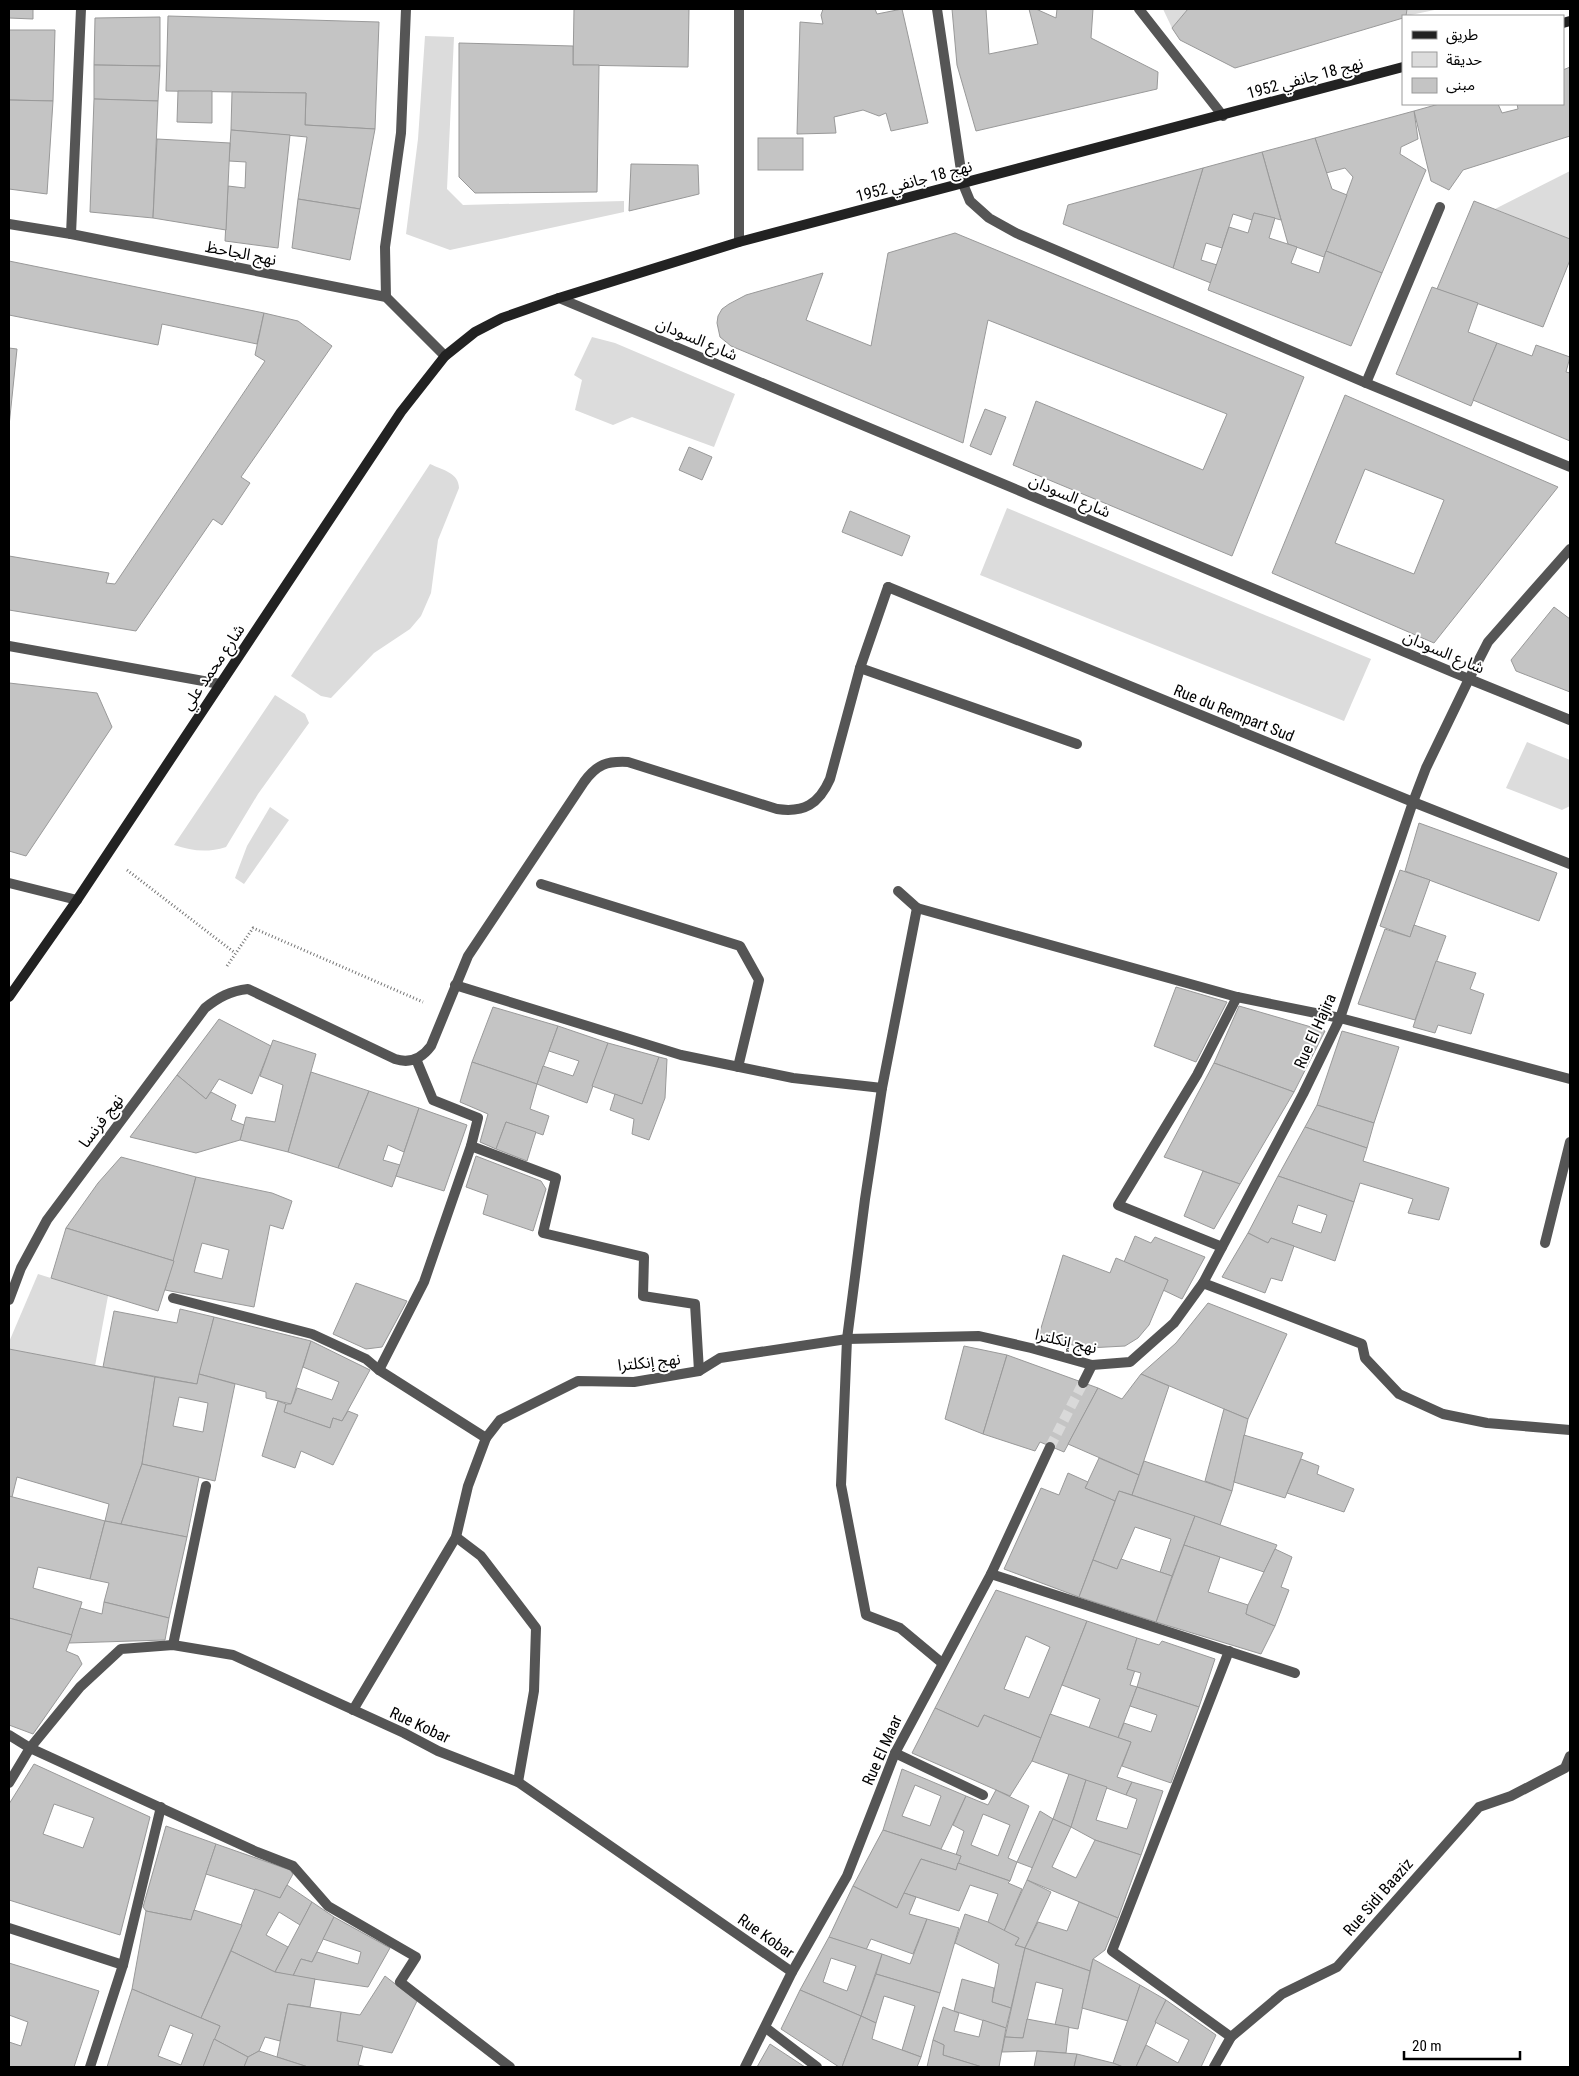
<svg xmlns="http://www.w3.org/2000/svg" width="1579" height="2076" font-family="'Roboto Condensed','Noto Sans Arabic',sans-serif">
<rect width="100%" height="100%" fill="#fff"/>
<!-- green -->
<g fill="#dcdcdc">
<path d="M1163 9H1188L1172 28Z"/>
<path d="M1407 9H1439L1406 16Z"/>
<path d="M425 36 454 37 447 189 463 205 624 201V212L450 250 406 234 418 139Z"/>
<path d="M1570 171V239L1495 209Z"/>
<path d="M592 337 615 343 735 394 714 447 632 417 613 425 575 410 582 380 574 375Z"/>
<path d="M430 464C443 470 459 473 459 488L438 540 431 593 421 616 410 629 374 653 331 698 321 696 291 676Z"/>
<path d="M1007 508 1371 659 1344 721 980 575Z"/>
<path d="M275 695 305 714 309 723 258 794 226 847C207 853 192 851 174 845Z"/>
<path d="M1527 742 1570 760V806L1562 810 1506 788Z"/>
<path d="M270 807 289 820 244 884 235 878 247 846Z"/>
<path d="M38 1274 108 1296 95 1366 9 1349V1342Z"/>
</g>
<!-- building -->
<g fill="#c4c4c4" stroke="#999" fill-rule="evenodd">
<path d="M9 9H33V19L9 18Z"/>
<path d="M574 9H689L688 67 573 65Z"/>
<path d="M823 9H875L877 14 902 9 928 123 891 131 886 113 879 116 863 110 834 117 836 133 797 134 800 22 823 24 821 15Z"/>
<path d="M952 9H986L989 54 1038 44 1029 9H1036L1056 18 1057 9H1093L1091 38 1158 72 1157 89 976 131 957 65Z"/>
<path d="M1188 9H1407L1406 16 1403 18 1235 68 1180 40 1172 28Z"/>
<path d="M168 16 379 22 375 129 305 125 306 93 166 91Z"/>
<path d="M160 17V66L94 65 95 18Z"/>
<path d="M9 30H55L53 101 9 100Z"/>
<path d="M459 43 573 46V65H599L597 192 475 193 459 177Z"/>
<path d="M94 65 160 66 158 101 94 99Z"/>
<path d="M1570 67V136L1463 170 1449 190 1431 181 1414 111 1439 104H1498L1502 113 1518 109 1517 104H1563V70Z"/>
<path d="M178 91H212V123L177 122Z"/>
<path d="M232 92 306 93 305 125 375 129 360 209 298 199 307 137 231 130Z"/>
<path d="M94 99 158 101 153 218 90 212Z"/>
<path d="M9 100 53 101 47 194 9 189Z"/>
<path d="M1414 111 1418 139 1401 147 1400 154 1426 170 1382 273 1326 251 1353 177 1345 168 1326 173 1315 138Z"/>
<path d="M231 130 290 135 278 248 225 241 228 186 245 188 246 162 229 161Z"/>
<rect x="758" y="138" width="45" height="32"/>
<path d="M1315 138 1332 189 1347 195 1324 257 1288 244 1262 152Z"/>
<path d="M157 139 230 143 226 230 153 218Z"/>
<path d="M1262 152 1281 220 1254 213 1252 220 1233 214 1222 248 1206 243 1201 260 1217 265 1211 283 1173 268 1203 168Z"/>
<path d="M631 164 698 165 699 194 629 211Z"/>
<path d="M1203 168 1173 268 1063 224 1068 205Z"/>
<path d="M298 199 360 209 350 260 292 248Z"/>
<path d="M1474 201 1570 239V260L1543 327 1437 289Z"/>
<path d="M1254 213 1275 218 1269 238 1297 247 1291 263 1319 273 1326 251 1382 273 1351 346 1208 290 1229 227 1248 233Z"/>
<path d="M955 233 1304 377 1232 556 1013 465 1036 401 1203 470 1227 414 988 320 963 443 731 346 720 337 717 323 718 316 722 309 729 304 746 295 823 273 806 320 871 346 888 253Z"/>
<path d="M9 261 264 313 257 344 162 324 158 345 9 315Z"/>
<path d="M1432 287 1478 303 1468 332 1497 343 1471 406 1396 374Z"/>
<path d="M264 313 298 321 332 346 241 477 250 483 222 525 213 519 136 631 9 610V556L109 573 106 583 115 584 265 361 255 355Z"/>
<path d="M1497 343 1532 356 1536 345 1570 357 1566 372 1570 373V441L1473 400Z"/>
<path d="M9 348 17 349 9 426Z"/>
<path d="M1345 395 1558 487 1434 643 1272 573ZM1365 469 1444 500 1414 574 1335 543Z"/>
<path d="M985 409 1006 417 991 455 970 446Z"/>
<path d="M689 447 712 457 702 480 679 470Z"/>
<path d="M850 511 910 536 902 556 842 532Z"/>
<path d="M1554 607 1570 619V692L1516 671 1511 660Z"/>
<path d="M9 683 97 693 112 727 26 856 9 851Z"/>
<path d="M1419 823 1557 873 1539 921 1405 871Z"/>
<path d="M1400 870 1430 880 1410 937 1380 926Z"/>
<path d="M1414 925 1446 936 1415 1020 1358 1004 1385 929 1410 937Z"/>
<path d="M1436 961 1476 973 1470 989 1484 994 1471 1034 1438 1025 1435 1033 1413 1027Z"/>
<path d="M1176 987 1227 1002 1196 1062 1154 1046Z"/>
<path d="M1239 1006 1325 1031 1294 1092 1214 1063Z"/>
<path d="M493 1007 558 1026 537 1084 472 1062Z"/>
<path d="M219 1019 271 1046 252 1094 219 1079 206 1099 177 1075Z"/>
<path d="M558 1026 608 1043 587 1103 537 1084 543 1066 573 1076 579 1061 549 1051Z"/>
<path d="M1342 1031 1399 1047 1374 1123 1317 1105Z"/>
<path d="M273 1040 316 1054 288 1152 240 1140 246 1117 275 1122 283 1085 260 1076Z"/>
<path d="M608 1043 659 1057 642 1104 592 1086Z"/>
<path d="M659 1057 667 1059 665 1098 649 1140 632 1134 634 1119 610 1110 615 1094 642 1104Z"/>
<path d="M472 1062 537 1084 530 1109 549 1116 543 1135 506 1122 496 1149 480 1142 488 1114 460 1102Z"/>
<path d="M1214 1063 1294 1092 1240 1184 1164 1157Z"/>
<path d="M311 1072 369 1091 338 1168 288 1152Z"/>
<path d="M177 1075 206 1099 211 1092 236 1105 231 1120 244 1125 240 1140 196 1153 130 1137Z"/>
<path d="M369 1091 419 1108 404 1152 388 1145 383 1160 400 1165 392 1187 338 1168Z"/>
<path d="M1317 1105 1374 1123 1367 1148 1305 1127Z"/>
<path d="M419 1108 467 1125 444 1191 396 1176Z"/>
<path d="M506 1122 536 1132 527 1161 496 1149Z"/>
<path d="M1305 1127 1367 1148 1363 1161 1449 1188 1439 1220 1408 1213 1413 1199 1360 1183 1354 1202 1278 1176Z"/>
<path d="M476 1156 541 1181 546 1189 533 1231 483 1214 488 1195 466 1187Z"/>
<path d="M121 1157 196 1177 174 1261 66 1228 98 1183Z"/>
<path d="M1203 1171 1240 1184 1214 1229 1184 1216Z"/>
<path d="M1278 1176 1354 1202 1335 1261 1271 1238 1268 1243 1248 1233ZM1298 1205 1327 1215 1321 1233 1292 1223Z"/>
<path d="M196 1177 272 1193 292 1201 283 1229 270 1225 254 1307 165 1290ZM202 1243 229 1250 222 1279 194 1272Z"/>
<path d="M66 1228 174 1261 158 1311 51 1278Z"/>
<path d="M1248 1233 1268 1243 1271 1238 1294 1246 1282 1281 1271 1278 1265 1293 1222 1277Z"/>
<path d="M1135 1236 1151 1243 1155 1237 1205 1257 1182 1299 1163 1290 1168 1280 1124 1262Z"/>
<path d="M1063 1255 1110 1273 1116 1258 1168 1280 1149 1325 1138 1338 1125 1346 1088 1348 1038 1338Z"/>
<path d="M356 1283 407 1301 382 1347 366 1349 333 1334Z"/>
<path d="M1208 1303 1287 1334 1248 1419 1141 1374 1176 1343Z"/>
<path d="M180 1309 214 1317 197 1384 103 1367 114 1311 177 1323Z"/>
<path d="M214 1317 311 1341 291 1404 266 1398V1392L199 1374Z"/>
<path d="M311 1341 370 1370 342 1421 333 1418 330 1428 284 1412 286 1404H291L297 1388 332 1400 339 1382 303 1367Z"/>
<path d="M964 1346 1007 1355 983 1434 945 1419Z"/>
<path d="M9 1349 155 1377 142 1464 121 1524 105 1521 109 1504 17 1477 12 1497 9 1496Z"/>
<path d="M1007 1355 1098 1388 1064 1452 1040 1442 1035 1451 983 1434Z"/>
<path d="M199 1374 235 1384 215 1481 142 1464 155 1377 197 1384ZM179 1397 208 1403 203 1432 173 1426Z"/>
<path d="M1141 1374 1169 1386 1139 1475 1068 1444 1098 1388 1122 1399Z"/>
<path d="M278 1401 286 1404 284 1412 330 1428 333 1418 342 1421 348 1411 358 1415 333 1465 301 1451 295 1468 262 1456Z"/>
<path d="M1224 1409 1248 1419 1232 1491 1205 1481Z"/>
<path d="M1244 1435 1303 1453 1285 1498 1234 1482Z"/>
<path d="M1099 1458 1139 1475 1132 1495 1119 1491 1115 1501 1085 1488Z"/>
<path d="M1301 1459 1319 1466 1317 1474 1354 1489 1344 1512 1287 1493Z"/>
<path d="M1144 1461 1232 1491 1220 1525 1132 1495Z"/>
<path d="M142 1464 199 1477 187 1537 121 1524Z"/>
<path d="M1068 1473 1088 1482 1085 1488 1115 1501 1079 1597 1004 1569 1041 1488 1059 1495Z"/>
<path d="M1119 1491 1195 1516 1172 1576 1160 1572 1171 1539 1135 1527 1117 1569 1093 1560Z"/>
<path d="M9 1496 105 1521 90 1579 38 1567 33 1588 82 1602 72 1635 9 1618Z"/>
<path d="M1195 1516 1277 1545 1264 1572 1184 1545Z"/>
<path d="M105 1521 187 1537 169 1618 104 1602 109 1583 90 1579Z"/>
<path d="M1184 1545 1220 1557 1208 1592 1248 1605 1246 1614 1275 1626 1261 1654 1156 1622Z"/>
<path d="M1275 1549 1292 1557 1281 1587 1289 1590 1275 1626 1246 1614 1248 1605Z"/>
<path d="M1121 1559 1172 1576 1156 1622 1079 1597 1093 1560 1117 1569Z"/>
<path d="M996 1590 1087 1621 1041 1738 984 1715 978 1727 935 1708ZM1026 1636 1050 1647 1029 1698 1004 1689Z"/>
<path d="M104 1602 169 1618 165 1640 69 1643 80 1608 102 1614Z"/>
<path d="M9 1618 72 1635 66 1651 78 1656 82 1664 33 1734 9 1725Z"/>
<path d="M1087 1621 1137 1638 1127 1669 1135 1670 1130 1685 1137 1687 1118 1738 1089 1728 1100 1699 1062 1685Z"/>
<path d="M1137 1638 1159 1645 1162 1641 1215 1659 1199 1707 1137 1687 1141 1673 1127 1669Z"/>
<path d="M1137 1687 1199 1707 1171 1783 1122 1766 1131 1742 1118 1738 1124 1723 1151 1732 1157 1715 1130 1706Z"/>
<path d="M935 1708 978 1727 984 1715 1041 1738 1032 1761 1010 1796 912 1753Z"/>
<path d="M1050 1714 1131 1742 1117 1777 1132 1782 1126 1795 1032 1761Z"/>
<path d="M34 1764 150 1817 120 1935 9 1900V1804ZM54 1804 94 1818 83 1848 43 1834Z"/>
<path d="M902 1769 966 1796 941 1849 883 1830ZM915 1785 941 1796 930 1826 902 1816Z"/>
<path d="M1069 1774 1086 1780 1071 1827 1053 1819Z"/>
<path d="M1086 1780 1107 1787 1096 1820 1127 1829 1137 1799 1126 1795 1132 1782 1163 1791 1141 1855 1095 1840 1071 1827Z"/>
<path d="M996 1790 1029 1806 1008 1858 1017 1862 1010 1881 958 1863 961 1856 956 1855 964 1831 953 1825 966 1796 988 1805ZM983 1814 1010 1825 998 1856 971 1845Z"/>
<path d="M1040 1811 1053 1819 1033 1868 1017 1862Z"/>
<path d="M1053 1819 1071 1827 1052 1867 1076 1878 1095 1840 1141 1855 1118 1918 1027 1880Z"/>
<path d="M166 1826 216 1844 191 1920 146 1911 143 1907Z"/>
<path d="M883 1830 961 1856 956 1870 921 1859 897 1908 853 1886Z"/>
<path d="M216 1844 290 1870 293 1874 280 1898 206 1874Z"/>
<path d="M921 1859 956 1870 958 1863 1010 1881 1008 1883 1022 1889 1004 1931 988 1922 998 1894 970 1885 959 1911 904 1893Z"/>
<path d="M1027 1880 1051 1892 1025 1948 1015 1945 1019 1938 1004 1931Z"/>
<path d="M287 1885 312 1902 300 1925 279 1912 266 1935 288 1947 275 1972 231 1951 255 1889 280 1898Z"/>
<path d="M853 1886 897 1908 904 1893 916 1897 909 1914 927 1919 913 1954 871 1939 866 1950 829 1937Z"/>
<path d="M312 1902 334 1917 312 1962 301 1959 293 1976 275 1972Z"/>
<path d="M1079 1902 1118 1918 1105 1950 1093 1959 1090 1971 1025 1948 1038 1922 1067 1931Z"/>
<path d="M194 1910 242 1925 201 2018 132 1989 146 1911 191 1920Z"/>
<path d="M965 1914 988 1922 1019 1938 1015 1945 1025 1948 1011 2008 992 2002 999 1964 955 1943Z"/>
<path d="M334 1917 390 1948 368 1987 293 1976 301 1959 312 1962 317 1952 358 1964 361 1952 323 1939Z"/>
<path d="M927 1919 959 1928 940 1993 876 1974 882 1954 910 1964Z"/>
<path d="M829 1937 882 1954 861 2016 800 1990ZM831 1958 856 1966 847 1991 823 1982Z"/>
<path d="M1025 1948 1090 1971 1078 2029 1055 2025 1063 1989 1036 1982 1023 2038 1005 2037Z"/>
<path d="M231 1951 275 1972 315 1979 310 2007 288 2004 280 2041 265 2037 259 2051 248 2057 214 2039 220 2026 201 2018Z"/>
<path d="M1093 1959 1140 1985 1128 2021 1082 2008Z"/>
<path d="M9 1963 99 1991 74 2067H9V2042L21 2046 28 2022 9 2015Z"/>
<path d="M876 1974 940 1993 921 2057 902 2050 915 2006 884 1996 876 2023 861 2016Z"/>
<path d="M385 1976 417 2001 392 2053 337 2041 341 2012 360 2015Z"/>
<path d="M962 1979 994 1988 992 2002 1011 2008 1006 2028 954 2011Z"/>
<path d="M1140 1985 1166 2000 1136 2067H1123L1113 2063Z"/>
<path d="M132 1989 220 2026 203 2067H107ZM170 2025 193 2034 181 2065 158 2056Z"/>
<path d="M800 1990 861 2016 842 2067H839L781 2029Z"/>
<path d="M1166 2000 1216 2035 1201 2067H1136L1146 2045 1178 2063 1189 2040 1155 2022Z"/>
<path d="M288 2004 341 2012 337 2041 363 2046 358 2065 367 2067H308L277 2057Z"/>
<path d="M943 2007 959 2013 954 2031 979 2037 983 2020 1006 2028 999 2067H982L943 2055 944 2045 933 2040Z"/>
<path d="M861 2016 876 2023 872 2039 921 2057 917 2067H842Z"/>
<path d="M1027 2019 1069 2027 1066 2053 1037 2051 1002 2052 1005 2037 1023 2038Z"/>
<path d="M214 2039 248 2057 244 2067H203Z"/>
<path d="M933 2040 944 2045 943 2055 982 2067H927Z"/>
<path d="M770 2044 805 2067H757Z"/>
<path d="M259 2051 277 2057 308 2067H244L248 2057Z"/>
<path d="M1037 2051 1077 2054 1074 2067H1034Z"/>
<path d="M1077 2054 1113 2063 1123 2067H1074Z"/>
</g>
<g fill="none" stroke-linecap="round" stroke-linejoin="round">
<!-- pedestrian-tunnel -->
<path stroke="#d9d9d9" stroke-width="10" stroke-dasharray="10 5" stroke-linecap="butt" d="M1050 1447 1083 1383"/>
<!-- path -->
<g stroke="#777" stroke-width="3" stroke-dasharray="1 2.5" stroke-linecap="butt">
<path d="M127 870 235 953"/>
<path d="M227 966 253 928 423 1002"/>
</g>
<!-- service -->
<g stroke="#555" stroke-width="10">
<path d="M937 9 963 184"/>
<path d="M739 242V9"/>
<path d="M888 587 1413 802 1570 864"/>
</g>
<!-- pedestrian -->
<g stroke="#555" stroke-width="10">
<path d="M860 668 1077 744"/>
<path d="M541 884 740 946 759 980 738 1067"/>
<path d="M898 891 917 908"/>
<path d="M455 985 681 1055 793 1078 882 1088"/>
<path d="M471 1146 556 1178 543 1233 644 1257 643 1296 695 1304 699 1371"/>
<path d="M1545 1243 1570 1142"/>
<path d="M1222 1247 1118 1205 1197 1075 1237 997"/>
<path d="M1203 1283 1362 1344 1365 1358 1399 1394 1443 1414 1487 1423 1570 1430"/>
<path d="M173 1298 312 1334 366 1359 379 1370 486 1438"/>
<path d="M379 1370 424 1282 471 1146 478 1118 433 1100 416 1059"/>
<path d="M1083 1383 1092 1365"/>
<path d="M456 1537 481 1556 536 1628 534 1691 518 1782"/>
<path d="M991 1574 1295 1673"/>
<path d="M173 1645 206 1486"/>
<path d="M1229 1651 1112 1951 1231 2037"/>
<path d="M942 1663 900 1628 866 1615 841 1485 847 1339 865 1199 882 1088 917 908 1237 997 1340 1018 1570 1079"/>
<path d="M353 1710 456 1537 468 1486 486 1438 500 1420 578 1381 634 1382 699 1371 720 1358 847 1339 979 1336 1031 1348 1092 1365 1130 1362 1174 1323 1203 1283 1303 1094 1340 1018 1413 802 1426 768 1469 679 559 298"/>
<path d="M895 1753 983 1795"/>
<path d="M123 1965 161 1807"/>
<path d="M766 2028 817 2067"/>
<path d="M510 2067 400 1982 416 1957 328 1906 293 1866 257 1852 30 1748 80 1687 121 1649 173 1645 233 1655 404 1733 438 1751 518 1782 792 1972"/>
<path d="M745 2067 792 1972 847 1876 895 1753 991 1574 1050 1447"/>
<path d="M1214 2067 1231 2037 1282 1994 1337 1967 1479 1807 1511 1796 1565 1768 1570 1756"/>
</g>
<!-- minor -->
<g stroke="#555" stroke-width="10">
<path d="M1139 9 1223 116"/>
<path d="M963 184 970 201 989 218 1016 233 1366 383 1570 467"/>
<path d="M9 224 71 234 386 297 445 356"/>
<path d="M71 234 81 9"/>
<path d="M386 297 385 247 401 133 406 9"/>
<path d="M1366 383 1440 207"/>
<path d="M1570 549 1488 642 1469 679 1570 720"/>
<path d="M9 646 220 684"/>
<path d="M9 883 77 900"/>
<path d="M9 1300 21 1268 47 1220 205 1008C219 997 230 991 248 989L395 1059C410 1064 422 1058 431 1046L468 956 584 782C597 764 607 761 628 762L777 809C804 813 819 804 830 779L860 668 888 587"/>
<path d="M9 1735 30 1748 9 1783"/>
<path d="M9 1928 123 1965 90 2067"/>
</g>
<!-- secondary -->
<g stroke="#222" stroke-width="10">
<path d="M1563 23 1570 21"/>
<path d="M9 997 77 900 401 412 445 356 475 332 502 318 559 298 739 242 1403 67"/>
</g>
</g>
<g text-anchor="middle" dominant-baseline="central" stroke-width="4" stroke-linejoin="round" paint-order="stroke">
<!-- street labels -->
<g font-size="16" fill="#000" stroke="#fff">
<text transform="translate(1305 78) rotate(-15)">نهج 18 جانفي 1952</text>
<text transform="translate(914 181) rotate(-15)">نهج 18 جانفي 1952</text>
<text transform="translate(241 253) rotate(11)">نهج الجاحظ</text>
<text transform="translate(697 339) rotate(23)">شارع السودان</text>
<text transform="translate(1070 496) rotate(23)">شارع السودان</text>
<text transform="translate(1444 652) rotate(23)">شارع السودان</text>
<text transform="translate(213 667) rotate(-56)">شارع محمد علي</text>
<text transform="translate(1234 713) rotate(22)">Rue du Rempart Sud</text>
<text transform="translate(1315 1031) rotate(-66)">Rue El Hajira</text>
<text transform="translate(101 1121) rotate(-53)">نهج فرنسا</text>
<text transform="translate(1066 1341) rotate(13)">نهج إنكلترا</text>
<text transform="translate(649 1362) rotate(-6)">نهج إنكلترا</text>
<text transform="translate(420 1725) rotate(25)">Rue Kobar</text>
<text transform="translate(882 1750) rotate(-66)">Rue El Maar</text>
<text transform="translate(1378 1897) rotate(-49)">Rue Sidi Baaziz</text>
<text transform="translate(766 1936) rotate(35)">Rue Kobar</text>
</g>
</g>
<!-- border -->
<rect width="1579" height="2076" fill="none" stroke="#000000" stroke-width="20"/>
<!-- legend -->
<rect x="1402" y="15" width="162" height="90" fill="#ffffff" stroke="#999999"/>
<rect x="1412" y="31" width="25" height="8" fill="#222222" stroke="#999999"/>
<text x="1446" y="40" font-size="15" fill="#000000">طريق</text>
<rect x="1412" y="52" width="25" height="15" fill="#dcdcdc" stroke="#999999"/>
<text x="1446" y="65" font-size="15" fill="#000000">حديقة</text>
<rect x="1412" y="78" width="25" height="15" fill="#c4c4c4" stroke="#999999"/>
<text x="1446" y="90" font-size="15" fill="#000000">مبنى</text>
<!-- scale -->
<path d="M1404 2051v8h116v-8" fill="none" stroke="#000000" stroke-width="2.5"/>
<text x="1412" y="2051" font-size="15" fill="#000000" stroke="#ffffff" stroke-width="4" paint-order="stroke">20 m</text>
</svg>
